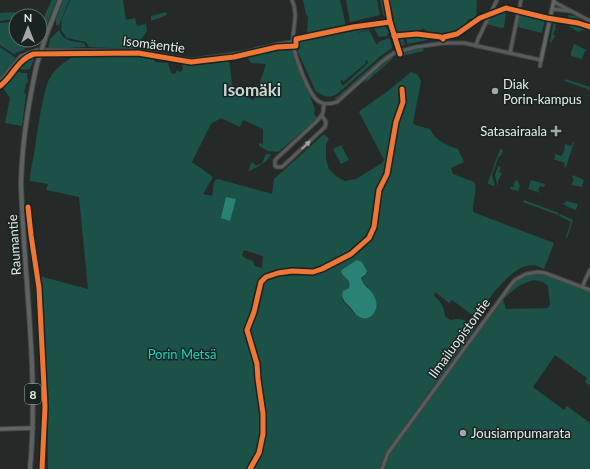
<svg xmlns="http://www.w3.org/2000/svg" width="590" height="469" font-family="Lato,sans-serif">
<rect width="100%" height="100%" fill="#252a29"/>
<!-- green -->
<g fill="#1b5147" fill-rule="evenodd">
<path d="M52 0H57L43 33C40 22 47 10 52 0Z"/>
<path d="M63 0H69L59 25H56V20Z"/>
<path d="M70 0H123L126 20 135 18 137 26 146 24 147 31 136 47 132 49 89 47 86 42 67 38 61 30 62 19Z"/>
<path d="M303 0H340L346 26H349L296 37V35L307 34 308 16 306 15Z"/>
<path d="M346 0H377L380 15 350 22Z"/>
<path d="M380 0H385L388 13 384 17Z"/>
<path d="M386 0H477L476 19H469C457 35 441 42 424 29L399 35 396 33 391 7 388 8Z"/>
<path d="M505 10 516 12V14L506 12 504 27 502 28 486 24 491 15Z"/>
<path d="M15 12V19L0 21V13Z"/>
<path d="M166 12 167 15 151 21V16Z"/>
<path d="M520 14 545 19 542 33 518 27Z"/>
<path d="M568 15 575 16 590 26 582 23 569 20Z"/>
<path d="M554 20 567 22 568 26 558 21 555 27 556 28 553 34 555 36 551 43 550 42Z"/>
<path d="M16 22V40H32L24 50 14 54 0 45V23Z"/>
<path d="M569 23 577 24 588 28 578 32 570 27Z"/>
<path d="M381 24H384L389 32 387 36 379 37 374 28 359 32 358 33 369 30 377 45 380 41 389 38 390 39 392 48 381 56 337 94C329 99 321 96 315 90L298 52 297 42 299 40 354 28ZM367 60 368 63 343 86 340 81 342 80 343 82 366 63 365 61Z"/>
<path d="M59 30C64 42 73 41 84 43L86 47 48 49 50 39Z"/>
<path d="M414 36 426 37 433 39 407 44V38Z"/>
<path d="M400 37 403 38 405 45 399 47 396 39Z"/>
<path d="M574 44 587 50 585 51 582 59 571 56V52Z"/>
<path d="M0 47 16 58 0 79Z"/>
<path d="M278 48H287L292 49 315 109 314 114 318 118 278 152 268 151 259 146V143L262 144 263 143V129L243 120 240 127 221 118 211 124 192 162 213 177 203 194 212 196C214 190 212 184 216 179L217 180 218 179 272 194 274 179 323 135H325L329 139 326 144V159L329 169 337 177 345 181 356 179 382 163 384 160 359 112 361 110 388 91 411 72 418 75 421 81 413 123 415 125 430 129C436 141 446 145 458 149L464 162 451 168 453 174 474 182C478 191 472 202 473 212L554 243 544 269C540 267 536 265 532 265 512 264 486 303 475 317L452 300 449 303 435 292 434 296C441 301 444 307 445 316L450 320C463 318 465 320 476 327L400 433 401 434 510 285 521 276 538 272 590 290V386L585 382 587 378 555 355 533 387 564 410 567 406 590 423V469H48L47 407 42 288 39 276 88 289 79 197 46 190 48 184 30 181C30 168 34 159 35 147 38 129 40 111 45 92 46 88 47 82 50 78 56 67 70 56 82 55H146L152 57 155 62 168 63 171 73 175 74 177 70 180 72 183 70 182 65 183 63H196L229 59 233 92 254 100 266 64 251 63 247 56ZM244 250 263 256 262 268 255 266 253 261 245 258 242 255ZM362 262 367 273 361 279 362 282 368 287 355 314 343 301 342 295 343 291 349 288 350 284 347 278ZM534 280 543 282 548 286 550 305 547 308 506 309 503 299C516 289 516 285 534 280Z"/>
<path d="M422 48 424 51 402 56 401 53Z"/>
<path d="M391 51 390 53 338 99H335L334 98 337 97 378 61Z"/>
<path d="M36 54 30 69 25 70 17 69C21 61 27 57 36 54Z"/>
<path d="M392 57 393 58 365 83 367 78Z"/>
<path d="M16 71 22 73H27L28 81H29L26 84 24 93 26 94 22 126 5 123 10 98 2 86Z"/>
<path d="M565 79 590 87V90L565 81Z"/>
<path d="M573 142H574L566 167 564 166 565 163 553 159 555 158V154L561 156 564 152 565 144 571 146Z"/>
<path d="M341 145 349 160 341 164 333 149Z"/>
<path d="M500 149 503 150 501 156H499L492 175 495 185 493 186 488 184V182Z"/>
<path d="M266 154H271C267 163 257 168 248 171L252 162 256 166 259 164 261 165Z"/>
<path d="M498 166 501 167 499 172 502 173 498 181V188L495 175Z"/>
<path d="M573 175 584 180 582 187 571 185 574 179 572 178Z"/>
<path d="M517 180 520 186 518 191 510 189V187H513L515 181Z"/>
<path d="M531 180 545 184 544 187 540 186 538 191 541 193 528 189Z"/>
<path d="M524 200 559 213 558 215 523 202Z"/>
<path d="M566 201 578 204 576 210 568 207 562 203H565Z"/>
<path d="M560 214 573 220 567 238 566 237 571 222 559 216Z"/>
</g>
<!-- water -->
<g fill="#2a8274">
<path d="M226 197 236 199 230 221 221 218Z"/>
<path d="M357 260 362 262 367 271 366 274 361 278C363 287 373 289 376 301 379 311 369 324 358 316 355 314 353 310 350 307 346 303 343 301 342 295L343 291 349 288C352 278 343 279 341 271L343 269Z"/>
</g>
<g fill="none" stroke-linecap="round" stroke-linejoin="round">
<defs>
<g id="minor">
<path d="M292 0C299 16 292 27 293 43 294 54 308 93 317 100 322 105 331 104 337 102L383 61 394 53 416 47 444 43H464L541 60 540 66"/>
<path d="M554 2 590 21"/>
<path d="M552 9 570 11"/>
<path d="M476 45 478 39 497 0"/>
<path d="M510 53 521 0"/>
<path d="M0 81 21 56 37 50 139 51 191 60 241 53 279 44 293 42"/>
<path d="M322 116 326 122 325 127 282 167H276L275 166V160L318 120 323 113 324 104"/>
<path d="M582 287 590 270"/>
<path d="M382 469 388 453 510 286 515 280 526 274 538 272 545 273 590 290"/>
</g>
<g id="major">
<path d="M541 60 554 0"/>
<path d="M0 429 33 428"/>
</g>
<g id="highway">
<path d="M46 36 60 0"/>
<path d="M30 469C39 374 24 279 21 184 22 143 28 104 37 64"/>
</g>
</defs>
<!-- minor casing -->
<use href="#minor" stroke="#414443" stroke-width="5"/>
<!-- major casing -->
<use href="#major" stroke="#414443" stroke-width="5.5"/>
<!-- highway casing -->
<use href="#highway" stroke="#414443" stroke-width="6"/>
<!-- minor -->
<use href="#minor" stroke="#595a5a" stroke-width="3"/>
<!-- major -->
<use href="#major" stroke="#616464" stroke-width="3.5"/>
<!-- highway -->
<use href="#highway" stroke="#5d6160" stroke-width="4"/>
<defs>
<path id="highway-bridge" d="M37 64 46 36"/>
</defs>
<!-- highway-bridge casing -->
<use href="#highway-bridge" stroke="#414443" stroke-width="6" stroke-linecap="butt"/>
<!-- highway-bridge -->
<use href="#highway-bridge" stroke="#5d6160" stroke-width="4"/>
<defs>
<g id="cycleway">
<path d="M386 0 390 22 400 54"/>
<path d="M394 36 417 34 441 37 443 39 444 37 457 34 480 18 506 8 547 18 578 23 590 27"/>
<path d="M0 86C13 76 18 59 34 54L138 53 191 62 234 57 277 47 296 46V39L353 27 390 22"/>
<path d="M28 207 31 235 39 288 45 407 42 469"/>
<path d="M250 469 259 453 263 434V414L258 379 257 364 247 330 254 312 261 282 266 277 278 273 292 271 313 272 322 269 351 254 369 238 374 227 379 190 387 174 396 122 403 102 402 89"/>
</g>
</defs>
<!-- cycleway casing -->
<use href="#cycleway" stroke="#192321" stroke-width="8"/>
<!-- cycleway -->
<use href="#cycleway" stroke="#f07635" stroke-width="5"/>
</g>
<!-- one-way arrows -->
<defs><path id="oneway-solid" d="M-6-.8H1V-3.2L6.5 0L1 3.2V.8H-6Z"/></defs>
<use fill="#a0a4a2" href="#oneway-solid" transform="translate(306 145) rotate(-43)"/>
<!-- markers -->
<g fill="#a2a9a7" stroke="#192321" stroke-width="1.5">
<circle cx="495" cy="91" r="4"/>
<path d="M554 125h4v4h4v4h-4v4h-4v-4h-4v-4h4z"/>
<circle cx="463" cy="433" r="4"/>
</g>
<g text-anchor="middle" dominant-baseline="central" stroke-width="3" stroke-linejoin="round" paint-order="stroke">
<!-- shield labels -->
<rect fill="#192321" stroke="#a8b0ae" stroke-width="1" x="25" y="384" width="16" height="20" rx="3"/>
<g font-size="12" font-weight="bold" fill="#e6edeb">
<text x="33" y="394">8</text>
</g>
<!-- street labels -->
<g font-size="13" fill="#e6edeb" stroke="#192321">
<text transform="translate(154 44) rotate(7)">Isomäentie</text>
<text transform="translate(14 245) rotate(-94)">Raumantie</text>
<text transform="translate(459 338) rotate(-54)">Ilmailuopistontie</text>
</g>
<!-- poi labels -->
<g font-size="13" fill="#e6edeb" stroke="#192321" text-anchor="start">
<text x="503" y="84">Diak<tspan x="503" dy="15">Porin-kampus</tspan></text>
<text x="547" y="131" text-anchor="end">Satasairaala</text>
<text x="471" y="433">Jousiampumarata</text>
</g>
<!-- park labels -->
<g font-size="13" fill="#0fdcc1" stroke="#192321">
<text x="182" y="354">Porin Metsä</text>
</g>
<!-- district labels -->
<g font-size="17" font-weight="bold" fill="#cbd9d5" stroke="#192321">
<text x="252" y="89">Isomäki</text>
</g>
</g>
<!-- north arrow -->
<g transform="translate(28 28)"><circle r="19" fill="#192321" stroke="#6b7472"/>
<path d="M0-3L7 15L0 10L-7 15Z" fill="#a2a9a7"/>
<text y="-6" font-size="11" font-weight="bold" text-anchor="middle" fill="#e6edeb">N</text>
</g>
</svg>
